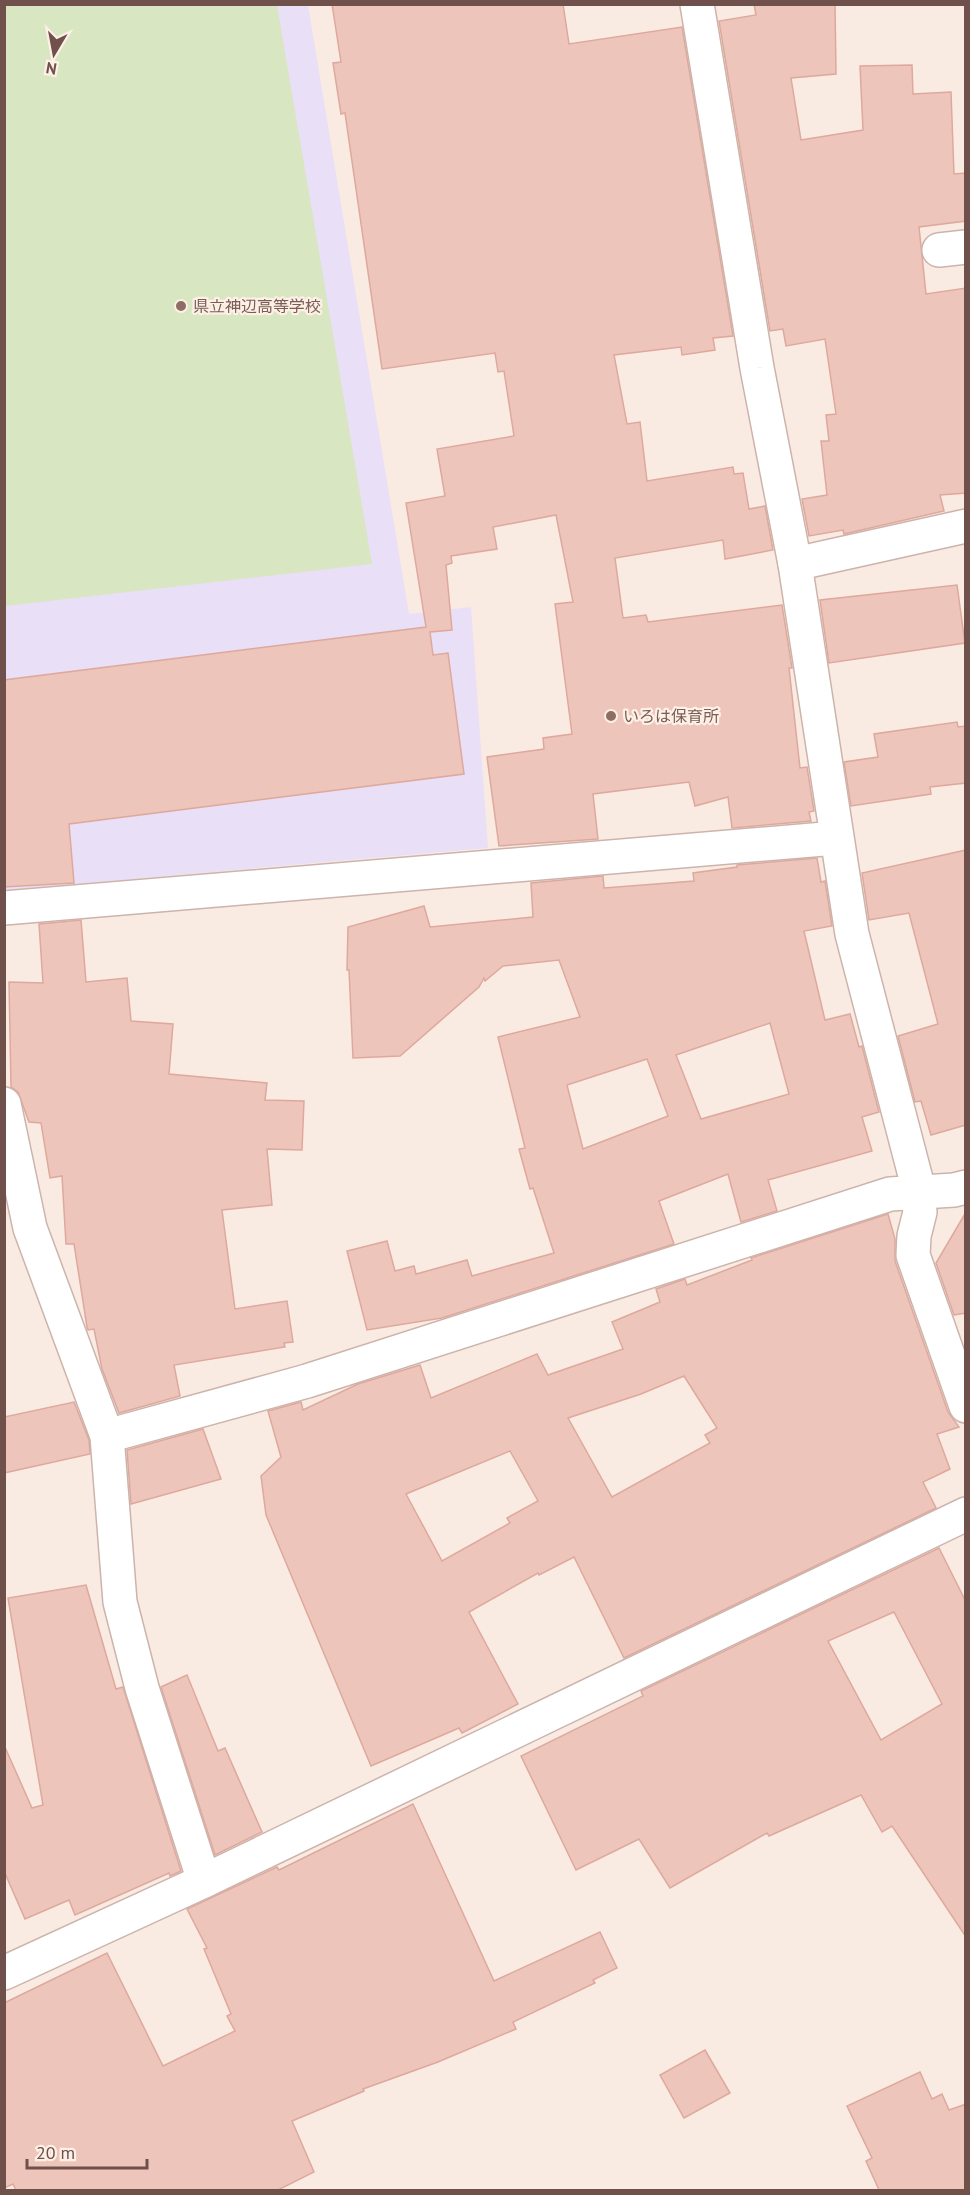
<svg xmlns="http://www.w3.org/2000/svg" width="970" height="2195" font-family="'PT Sans','Noto Sans JP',sans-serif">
<rect width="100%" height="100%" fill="#faebe2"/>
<!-- education -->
<path fill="#e9dff6" d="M5 5H308L409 614 471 607 488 848 5 890Z"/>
<!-- pitch -->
<path fill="#d8e6c2" d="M4 5H277L372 564 5 606Z"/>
<!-- building -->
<g fill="#edc5bb" stroke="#dfa89d" stroke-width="1.5" fill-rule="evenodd">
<path d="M332 4H563L569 44 682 27 733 336 713 338 715 350 682 355 681 347 614 355 627 424 640 422 647 481 733 467 734 474 743 473 749 509 765 506 773 550 725 559 723 540 615 558 623 618 646 615 648 622 782 605 792 668H789L800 768 807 767 814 811 809 812 811 821 732 828 728 797 695 806 689 782 593 794 598 839 499 846 487 757 544 749 543 738 572 734 555 604 573 602 556 515 493 527 497 549 451 556 452 563 446 565 452 630 430 632 433 655 448 653 464 774 69 824 74 883 4 887V680L426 627 406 503 445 496 437 449 514 436 504 371 498 372 495 353 382 369 345 113 341 114 333 63 341 62Z"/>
<path d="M754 4H835L836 74 791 78 801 140 863 130 860 66 912 65 913 94 951 92 954 174 966 173V221L919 227 926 294 966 288V493L940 495 944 511 844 534 843 530 809 536 802 499 827 495 821 441H829L826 415 836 414 825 339 786 346 783 329 770 331 719 21 756 15Z"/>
<path d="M957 585 965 643 829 663 820 600Z"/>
<path d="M957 722 958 727 966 726V783L930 787 931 794 851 806 844 762 878 757 874 734Z"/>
<path d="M966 850V1125L931 1135 921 1101 915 1102 898 1036 938 1024 909 913 869 920 862 873Z"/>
<path d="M817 858 821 882 825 881 832 926 804 931 825 1020 850 1014 859 1047 862 1046 879 1112 862 1117 872 1151 768 1180 777 1211 741 1222 728 1174 659 1201 674 1244 442 1318 367 1330 347 1251 387 1241 395 1271 414 1266 416 1274 467 1260 472 1276 554 1253 533 1188 530 1189 519 1149 525 1148 498 1037 580 1017 559 960 503 966 485 981 484 978 479 987 400 1056 353 1058 349 970H347L348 927 424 906 430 927 533 917 531 883 603 876 604 888 694 881 693 873 737 867V865ZM770 1023 789 1094 701 1119 676 1055ZM647 1059 668 1116 583 1149 567 1085Z"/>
<path d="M81 920 86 982 127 978 131 1021 173 1024 169 1074 267 1083 265 1100 304 1101 302 1150 267 1149 272 1205 222 1210 235 1309 287 1301 293 1342 284 1343 285 1347 174 1365 180 1396 119 1413 102 1369 94 1329 88 1330 87 1327 74 1244H66L62 1176 50 1178 41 1123 29 1122 18 1092 11 1087 9 982 43 983 39 924Z"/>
<path d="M966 1212V1313L954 1315 936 1263Z"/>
<path d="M888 1214 895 1239V1261L948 1412 959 1427 937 1434 950 1469 923 1482 936 1508 624 1658 574 1557 539 1575 538 1573 469 1612 518 1704 462 1733 459 1728 371 1766 266 1515 261 1476 281 1457 268 1411 301 1402 303 1410 358 1384 420 1365 431 1398 537 1354 548 1375 623 1349 612 1322 660 1302 656 1289 685 1279 687 1285 752 1260 751 1258ZM684 1376 717 1428 705 1435 710 1443 612 1497 568 1418 641 1394ZM510 1451 538 1501 507 1518 510 1523 442 1561 406 1494Z"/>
<path d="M74 1402 89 1440 90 1454 4 1473V1417Z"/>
<path d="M203 1429 221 1479 131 1504 127 1450Z"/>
<path d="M939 1548 966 1602V1937L892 1826 882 1832 861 1795 769 1836 767 1833 670 1888 639 1839 576 1870 521 1756 643 1696 641 1691ZM894 1612 942 1704 881 1740 828 1641Z"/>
<path d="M86 1585 116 1689 123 1687 181 1871 170 1876 169 1873 75 1915 69 1900 25 1919 4 1871V1745L32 1808 43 1805 8 1598Z"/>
<path d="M187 1675 218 1751 225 1748 262 1832 215 1855 161 1687Z"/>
<path d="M413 1804 494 1981 600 1932 617 1968 593 1980 595 1983 513 2022 516 2029 438 2062 363 2089 364 2091 292 2121 314 2172 278 2190H16L13 2184 4 2188V2003L107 1953 163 2066 235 2031 227 2016 231 2014 204 1949 207 1948 187 1909 277 1867 279 1870Z"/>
<path d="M705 2050 730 2093 684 2118 660 2075Z"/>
<path d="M920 2072 932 2099 942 2094 949 2110 966 2104V2190H879L866 2161 872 2158 847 2106Z"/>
</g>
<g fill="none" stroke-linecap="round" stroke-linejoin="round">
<defs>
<g id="minor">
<path d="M697 4 757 368 795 564 852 934 916 1179 920 1212 914 1236 913 1255 966 1406"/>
<path d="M939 250 966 247"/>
<path d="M795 564 966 526"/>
<path d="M4 908 836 838"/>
<path d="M4 1104 30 1228 107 1436 120 1602 142 1688 204 1881"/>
<path d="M107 1436 307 1381 890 1194 954 1190 966 1187"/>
<path d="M4 1973 204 1881 966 1514"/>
</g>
</defs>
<!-- minor casing -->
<use href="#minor" stroke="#ccb4ac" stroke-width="36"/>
<!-- minor -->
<use href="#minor" stroke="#fff" stroke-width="33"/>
</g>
<!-- markers -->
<g fill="#8d6e63" stroke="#fef0e7" stroke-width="2">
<circle cx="181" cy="306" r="6"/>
<circle cx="611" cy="716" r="6"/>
</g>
<g text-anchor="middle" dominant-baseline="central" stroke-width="4.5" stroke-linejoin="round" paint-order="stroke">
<!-- education labels -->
<g font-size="16" fill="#785e54" stroke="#fef0e7" text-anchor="start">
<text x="193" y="306">県立神辺高等学校</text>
<text x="623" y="716">いろは保育所</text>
</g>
</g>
<!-- border -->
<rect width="970" height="2195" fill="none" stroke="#6f504a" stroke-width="12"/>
<!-- north arrow -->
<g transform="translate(54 54) rotate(190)" stroke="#fef0e7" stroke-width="4.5" paint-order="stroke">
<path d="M0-4.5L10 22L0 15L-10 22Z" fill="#6f504a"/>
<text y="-9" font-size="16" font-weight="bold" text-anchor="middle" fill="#6f504a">N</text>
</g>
<!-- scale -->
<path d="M27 2159v9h120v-9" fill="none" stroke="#6f504a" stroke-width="3"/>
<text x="36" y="2159" font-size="18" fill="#6f504a" stroke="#fef0e7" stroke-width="4.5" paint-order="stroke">20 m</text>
</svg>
